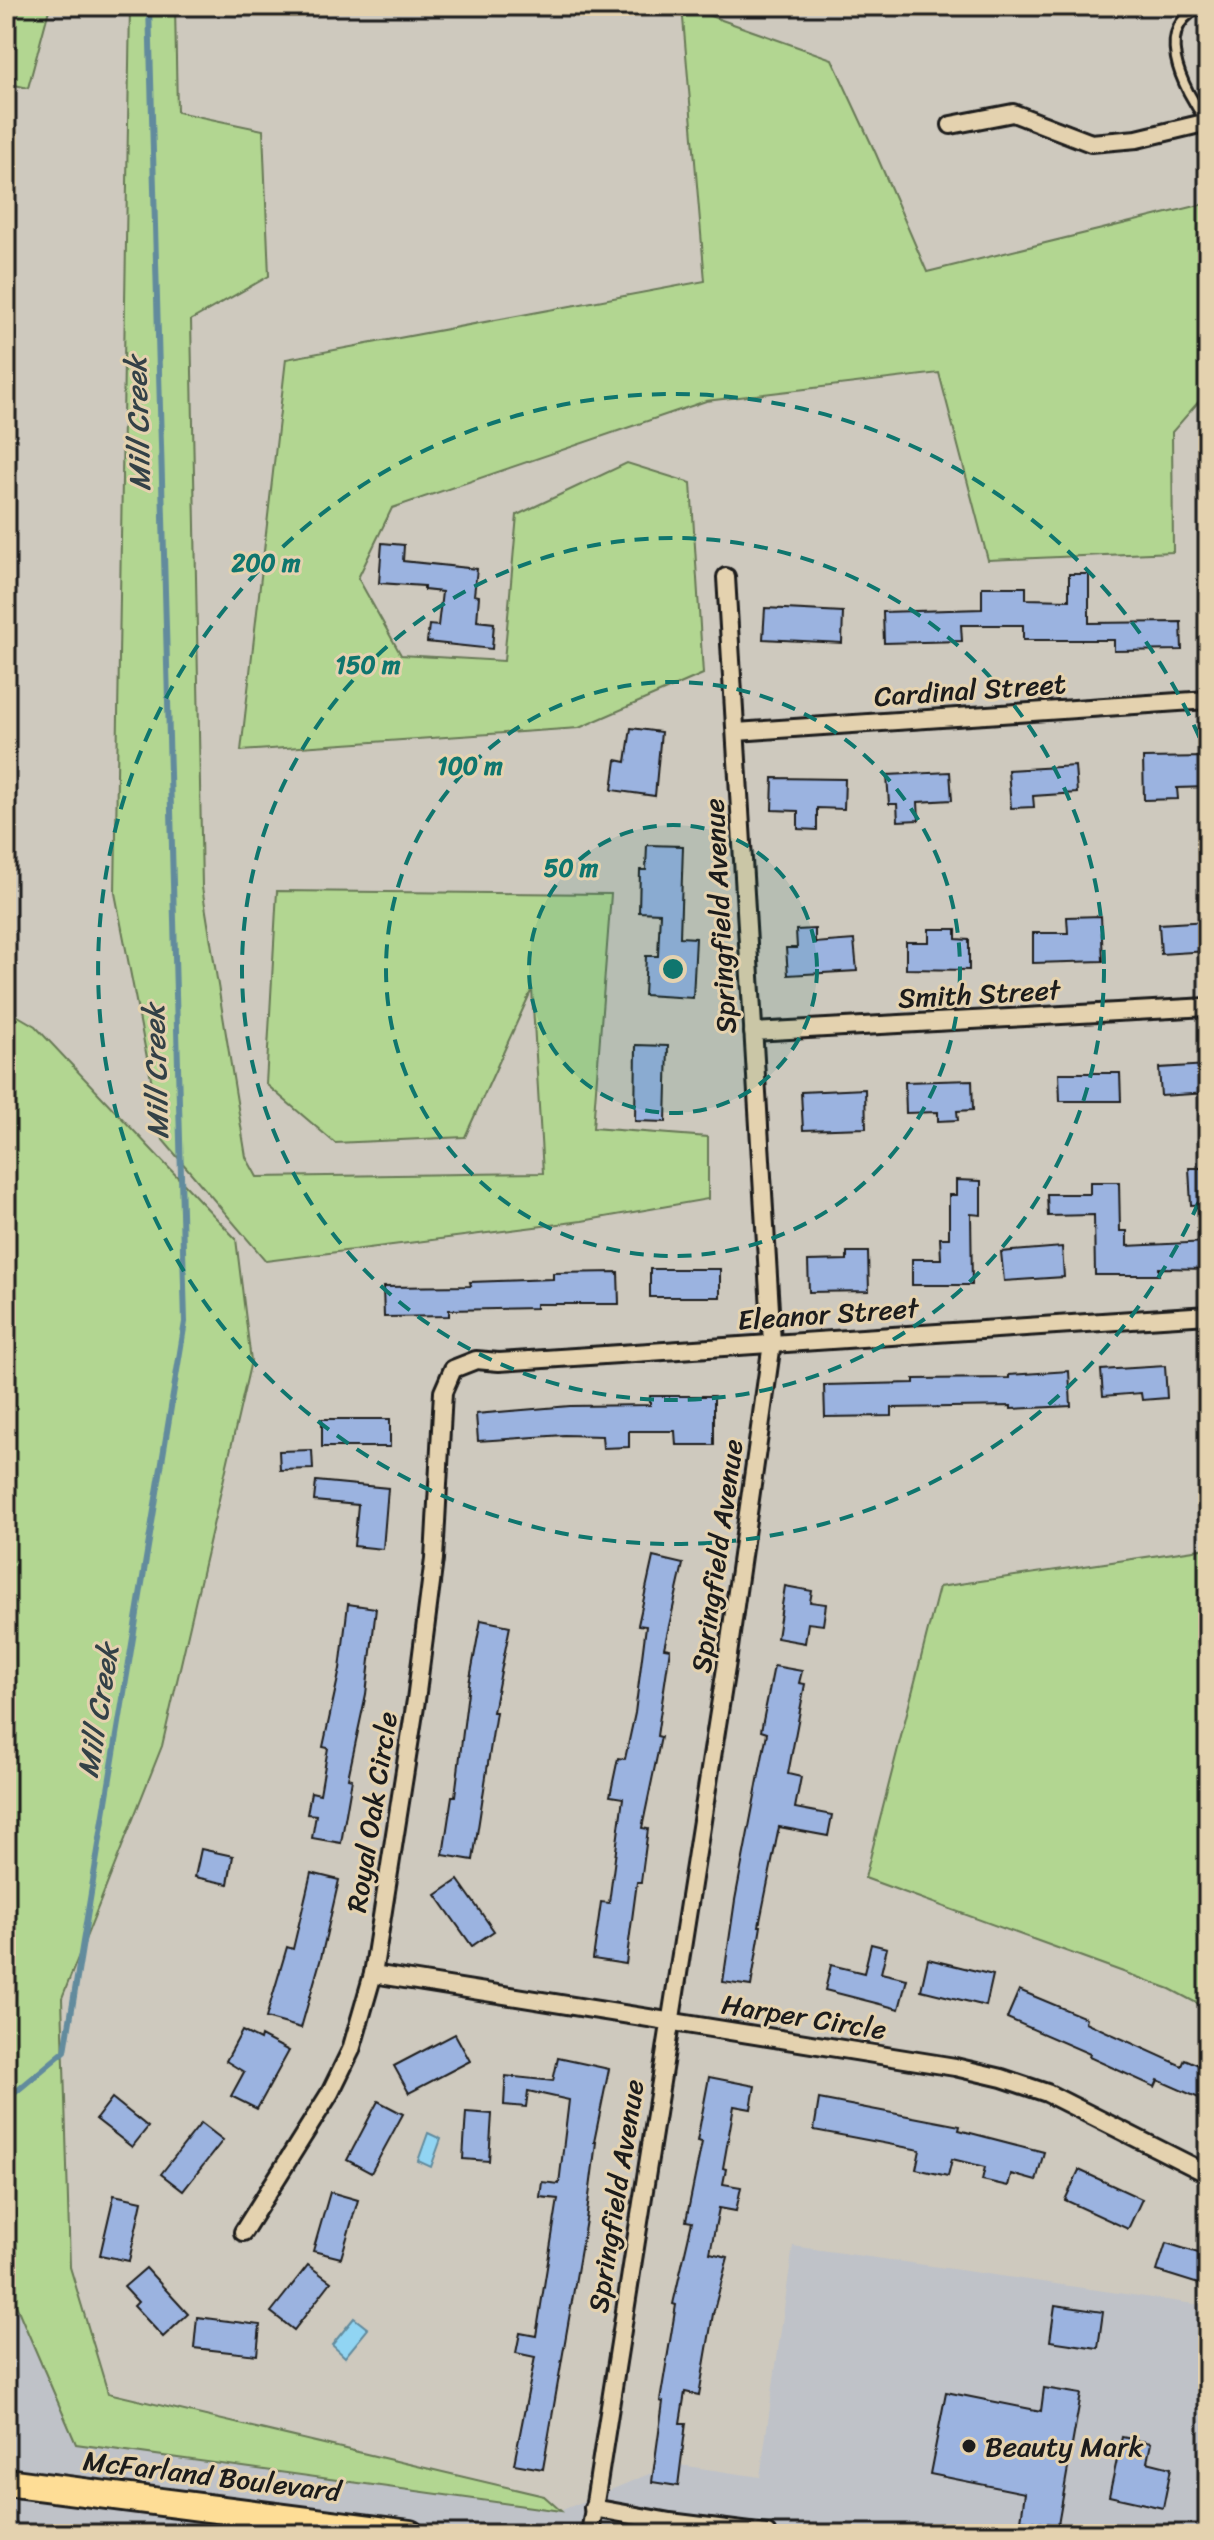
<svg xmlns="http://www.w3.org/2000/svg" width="1214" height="2540" font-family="Sriracha,sans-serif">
<rect width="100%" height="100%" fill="#cec9be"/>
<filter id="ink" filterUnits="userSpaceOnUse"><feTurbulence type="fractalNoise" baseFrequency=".0125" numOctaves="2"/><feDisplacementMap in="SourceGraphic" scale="16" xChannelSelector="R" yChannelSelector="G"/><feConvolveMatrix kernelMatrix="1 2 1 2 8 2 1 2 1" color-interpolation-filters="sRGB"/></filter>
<g filter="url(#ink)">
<!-- built -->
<path fill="#bfc2c8" d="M6 2217 76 2444 560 2511 673 2464 760 2477 793 2246 1208 2306V2534H6Z"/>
<!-- green -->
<g fill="#b2d691" stroke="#677956" stroke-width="2">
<path d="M6 6H50L28 88 6 83Z"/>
<path d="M130 6H175L177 112 263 130 269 276 191 320 202 887 246 1157 257 1177 543 1173 532 989 465 1137 335 1143 266 1084 277 891 611 894 593 1128 708 1137V1199L582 1221 266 1261 163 1140 115 893Z"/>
<path d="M682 6 832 59 876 154 927 272 1208 203V391L1172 432 1173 552 988 560 939 373 706 401 392 508 358 578 401 655 504 661 517 515 627 463 691 483 703 674 579 728 241 751 286 359 705 281Z"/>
<path d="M6 1009 35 1026 236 1239 251 1361 162 1746 62 1998 70 2267 108 2393 544 2496 561 2511 76 2444 6 2282Z"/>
<path d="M1208 1548V2009L1170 1989 865 1878 939 1587Z"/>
</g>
<!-- water -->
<g fill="#91d5f3" stroke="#628b9d" stroke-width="2">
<path d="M428 2133 441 2139 431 2167 418 2161Z"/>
<path d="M354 2318 368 2329 345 2357 332 2345Z"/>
</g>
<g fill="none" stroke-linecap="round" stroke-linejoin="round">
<!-- stream -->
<path stroke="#628b9d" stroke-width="6" d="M6 2100 65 2051 185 1322 149 6"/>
</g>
<!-- building -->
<g fill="#9bb3e0" stroke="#1c1c1c" stroke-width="2">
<path d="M382 543 404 545 403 561 477 569 474 595 479 596 477 621 494 623 492 649 427 642 429 625 438 626 442 592 424 590V586L379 583Z"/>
<path d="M1069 574H1089V623L1181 622 1182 650 1114 651V640H1023V625H961L962 641 884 643 883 612 982 609V587H1026V599L1069 600Z"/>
<path d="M765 608 843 612 842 643 763 639Z"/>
<path d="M631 728 661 732 655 796 612 790 616 760 626 762Z"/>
<path d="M1208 757V787L1177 788 1178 799 1144 800 1143 758Z"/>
<path d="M1075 766 1077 793 1033 796 1034 807 1011 808 1008 770Z"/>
<path d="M950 772 952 800 918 802 919 820 898 821 897 804H889L887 775Z"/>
<path d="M773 778 845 779 844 809 817 808V830L798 829V811L772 810Z"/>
<path d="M647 845 683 846 680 937 696 938 693 998 644 995 646 956H658L660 913 639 912 640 870H646Z"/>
<path d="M1101 916 1103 961 1033 963V933H1068L1067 917Z"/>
<path d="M1208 921V951L1161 954 1159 924Z"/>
<path d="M815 929V943L854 940 857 971 788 975 786 948H797L796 930Z"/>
<path d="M929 929H956V939L969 940V970L906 969V942H929Z"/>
<path d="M636 1045 668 1046 666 1122 635 1121Z"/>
<path d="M1208 1065V1093L1161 1096 1159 1068Z"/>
<path d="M1059 1073H1120L1121 1101H1060Z"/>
<path d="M972 1080 973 1110 957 1111 958 1120 938 1121V1112L906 1113 905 1082Z"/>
<path d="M865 1089 866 1128 803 1130 801 1092Z"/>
<path d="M1189 1168H1208V1204L1191 1205Z"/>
<path d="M956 1180 981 1181V1215L971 1214 972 1285H912V1259H941L940 1238H949V1195H956Z"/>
<path d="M1090 1182H1119L1120 1231H1127V1246L1208 1242V1269L1159 1268V1275H1095L1094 1215 1048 1216 1047 1194H1090Z"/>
<path d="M1062 1247 1064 1277 1004 1281 1001 1252Z"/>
<path d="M847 1252H868L869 1291 809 1292 808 1261 847 1260Z"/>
<rect x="650" y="1269" width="70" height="28"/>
<path d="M618 1272 619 1304H536V1308L449 1310V1316L384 1317 383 1287 471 1286 470 1282 553 1279V1273Z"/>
<path d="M1165 1366 1167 1398 1142 1400 1141 1393 1103 1396 1101 1370Z"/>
<path d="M1069 1371 1071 1406 1011 1409V1406L892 1408V1416L825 1417 824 1385 914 1383V1379L1009 1378V1375Z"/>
<path d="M650 1396H714V1445H676L675 1431H629V1447L603 1448 602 1436 564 1435 478 1441 476 1414 570 1406 650 1405Z"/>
<rect x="322" y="1419" width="68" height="28"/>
<path d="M312 1450 313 1469 280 1470 279 1451Z"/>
<path d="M316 1481 388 1488 383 1549 354 1546 358 1505 314 1501Z"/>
<path d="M653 1557 683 1564 664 1648 670 1649 657 1736 661 1737 642 1828 648 1829 641 1882H637L626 1964 593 1959 601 1902 609 1903 623 1798 610 1796 618 1758 625 1759 635 1713 646 1626 638 1625Z"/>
<path d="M785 1586 812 1591 810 1602 826 1604 823 1625 808 1623 805 1643 777 1638Z"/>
<path d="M348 1604 376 1608 366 1694 348 1778 352 1779 341 1843 312 1838 316 1815 307 1814 311 1792 320 1794 328 1748 323 1747 340 1669Z"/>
<path d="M481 1620 510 1626 493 1712H496L473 1860 443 1855 452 1796H455L469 1684Z"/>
<path d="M774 1666 802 1671 799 1683 805 1684 788 1774 801 1777 795 1808 832 1815 828 1836 779 1827 759 1926H761L751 1986 723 1982 735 1900 767 1733 761 1731Z"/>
<path d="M201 1849 233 1856 228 1884 195 1877Z"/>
<path d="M311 1873 339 1880 321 1958 301 2028 266 2018 287 1947 293 1949Z"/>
<path d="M458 1880 494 1931 472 1946 436 1895Z"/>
<path d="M871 1944 887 1948 881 1973 907 1979 899 2009 825 1990 831 1965 864 1973Z"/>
<path d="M928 1959 993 1975 986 2006 921 1990Z"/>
<path d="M1019 1990 1086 2018 1085 2022 1182 2066 1185 2059 1208 2069V2102L1158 2080 1155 2087 1089 2057 1090 2054 1007 2018Z"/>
<path d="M242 2031 260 2040 261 2036 289 2051 257 2109 231 2096 244 2072 226 2061Z"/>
<path d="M455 2034 470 2061 409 2093 394 2066Z"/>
<path d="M558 2058 609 2069 594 2142H596L586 2220 543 2469 514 2464 535 2357 516 2353 520 2333 536 2336 558 2199 540 2197 542 2182 559 2184 569 2100 528 2091 526 2107 504 2105 505 2086 506 2076 553 2081Z"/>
<path d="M709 2077 755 2086 751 2109 734 2106 723 2168 726 2169 723 2184 741 2187 736 2211 719 2208 710 2253 728 2257 713 2314 699 2395 685 2392 680 2423H686L678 2486 652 2482 663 2402 660 2401 676 2305 673 2304 692 2222 686 2221 702 2142 697 2141Z"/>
<path d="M112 2098 148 2127 132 2147 96 2119Z"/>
<path d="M819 2099 960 2126 959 2130 1044 2152 1036 2181 1011 2174 1008 2186 982 2180 985 2167 952 2159 948 2176 916 2169 920 2150 814 2130Z"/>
<path d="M378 2101 403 2114 371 2173 347 2160Z"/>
<path d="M466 2112 492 2114 489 2161 463 2159Z"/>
<path d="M201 2123 223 2140 183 2191 161 2174Z"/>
<path d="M1079 2170 1142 2199 1128 2229 1065 2200Z"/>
<path d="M330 2192 358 2200 341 2258 313 2251Z"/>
<path d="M114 2195 142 2201 129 2261 100 2255Z"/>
<path d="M1166 2243 1208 2256V2287L1157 2271Z"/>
<path d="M308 2265 331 2282 294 2330 271 2312Z"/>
<path d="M146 2268 188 2314 163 2337 134 2306 138 2302 124 2287Z"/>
<path d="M1055 2305 1103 2312 1098 2348 1050 2341Z"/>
<path d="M197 2317 260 2325 257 2355 194 2348Z"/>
<path d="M1044 2388 1081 2394 1058 2525 1021 2520 1025 2493 930 2474 946 2392 1041 2411Z"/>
<path d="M1122 2437 1151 2443 1147 2462 1171 2468 1163 2508 1109 2496Z"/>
</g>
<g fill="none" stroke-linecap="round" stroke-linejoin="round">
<defs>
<g id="service">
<path d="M235 6 238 7"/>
<path d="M1207 122C1183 90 1148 22 1207 6"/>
</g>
<g id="minor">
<path d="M951 125 1013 113 1091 143 1137 139 1208 122"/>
<path d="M736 732 1208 700"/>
<path d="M753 1032 1208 1007"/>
<path d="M373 1974 955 2067 1002 2078 1047 2093 1208 2174"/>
<path d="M243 2232 330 2093 351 2050 373 1974 416 1700 434 1559 443 1392 453 1369 476 1360 499 1362 1208 1315"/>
<path d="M593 2508 670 2522 767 2534"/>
<path d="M232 2534 240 2512"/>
<path d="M590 2534 728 1655 772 1343 726 577"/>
</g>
<path id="trunk" d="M6 2482 410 2534"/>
</defs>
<!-- service casing -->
<use href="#service" stroke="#1c1c1c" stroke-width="14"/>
<!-- minor casing -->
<use href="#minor" stroke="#1c1c1c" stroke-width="22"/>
<!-- trunk casing -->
<use href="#trunk" stroke="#1c1c1c" stroke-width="32"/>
<!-- service -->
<use href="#service" stroke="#e4d2af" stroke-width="8"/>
<!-- minor -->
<use href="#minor" stroke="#e4d2af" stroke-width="16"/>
<!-- trunk -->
<use href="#trunk" stroke="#fedd96" stroke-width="26"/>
</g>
</g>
<!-- distance rings -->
<circle cx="673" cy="969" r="144" fill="#0f766e" fill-opacity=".12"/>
<g fill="none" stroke="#0f766e" stroke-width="4" stroke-dasharray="14 10">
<circle cx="673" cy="969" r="144"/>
<circle cx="673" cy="969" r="287"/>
<circle cx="673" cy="969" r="431"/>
<path d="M1208 1180A575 575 0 1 1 1208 758"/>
</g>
<!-- markers -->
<circle fill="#1c1c1c" stroke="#e4d2af" stroke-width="3" cx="969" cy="2446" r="8"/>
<g text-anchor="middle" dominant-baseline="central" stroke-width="6" stroke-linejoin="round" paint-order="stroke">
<!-- street labels -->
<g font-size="28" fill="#1c1c1c" stroke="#e4d2af">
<text transform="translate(970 690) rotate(-4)">Cardinal Street</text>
<text transform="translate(720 916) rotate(-93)">Springfield Avenue</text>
<text transform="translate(979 994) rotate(-3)">Smith Street</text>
<text transform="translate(828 1314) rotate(-4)">Eleanor Street</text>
<text transform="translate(717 1556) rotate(-82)">Springfield Avenue</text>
<text transform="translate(372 1812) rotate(-81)">Royal Oak Circle</text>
<text transform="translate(804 2017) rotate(9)">Harper Circle</text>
<text transform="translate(616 2196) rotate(-81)">Springfield Avenue</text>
<text transform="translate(212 2476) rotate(7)">McFarland Boulevard</text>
</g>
<!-- poi labels -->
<g font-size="28" fill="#1c1c1c" stroke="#e4d2af" text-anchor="start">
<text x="985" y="2446">Beauty Mark</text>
</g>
<!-- water labels -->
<g font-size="30" font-style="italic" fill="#334147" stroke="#e4d2af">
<text transform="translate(138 424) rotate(-92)">Mill Creek</text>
<text transform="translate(156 1072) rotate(-92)">Mill Creek</text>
<text transform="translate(98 1711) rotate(-81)">Mill Creek</text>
</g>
</g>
<circle cx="673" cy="969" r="12" fill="#0f766e" stroke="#e4d2af" stroke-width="4"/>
<g font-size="24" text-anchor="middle" font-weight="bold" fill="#0f766e" stroke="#e4d2af" stroke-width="6" stroke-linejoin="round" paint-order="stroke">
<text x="266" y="571">200 m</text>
<text x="368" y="673">150 m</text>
<text x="470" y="774">100 m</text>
<text x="571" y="876">50 m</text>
</g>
<!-- margin -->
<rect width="1214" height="2540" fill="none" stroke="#e4d2af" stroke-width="32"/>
<rect x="16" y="16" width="1182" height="2508" fill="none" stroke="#1c1c1c" stroke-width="3" filter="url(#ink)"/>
</svg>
